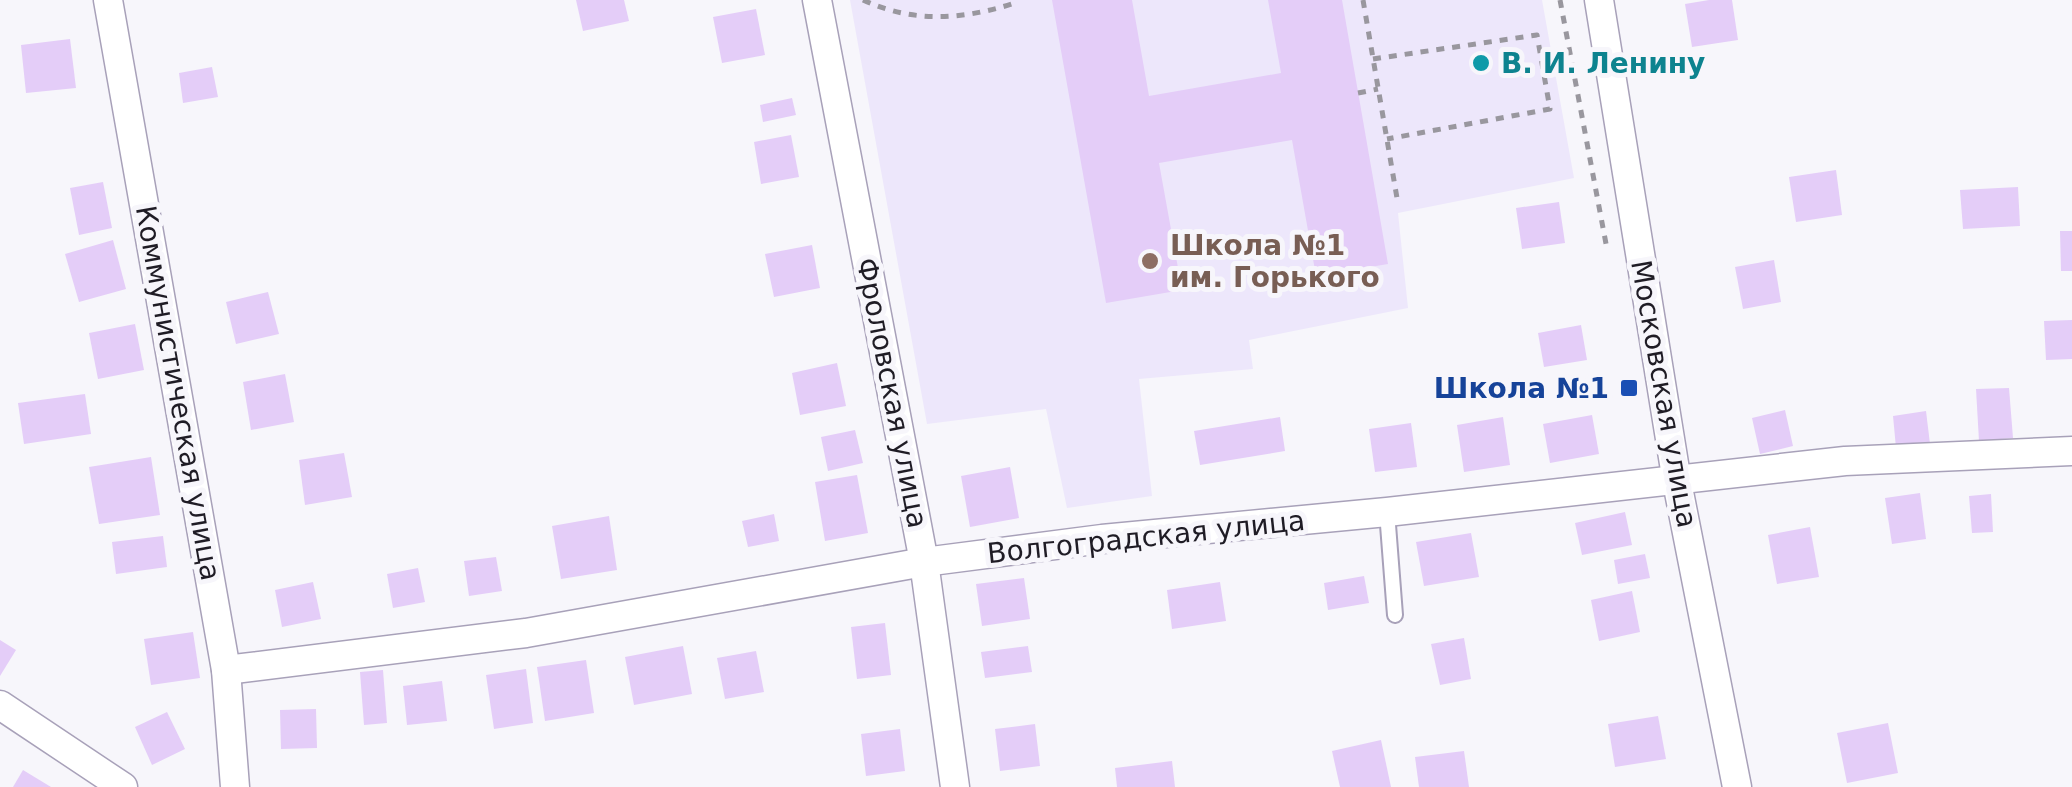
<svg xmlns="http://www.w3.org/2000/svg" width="2072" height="787" font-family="'DejaVu Sans',sans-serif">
<rect width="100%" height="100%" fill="#f7f6fb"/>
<!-- built -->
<path fill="#ede7fb" d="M850 0H1542L1574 178 1398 213 1408 308 1249 340 1253 369 1139 379 1152 496 1067 508 1046 409 927 424Z"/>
<!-- building -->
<g fill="#e4cdf8">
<path d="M576 0H624L629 21 583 31Z"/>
<path d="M1052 0H1132L1149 96 1281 73 1268 0H1342L1388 264 1316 276 1292 140 1159 163 1182 290 1106 303Z"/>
<path d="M1709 0H1732L1738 40 1692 47 1685 4Z"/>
<path d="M756 9 765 55 722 63 713 17Z"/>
<path d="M70 39 76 88 26 93 21 45Z"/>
<path d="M212 67 218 97 183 103 179 73Z"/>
<path d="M792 98 796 115 763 122 760 105Z"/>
<path d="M791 135 799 177 761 184 754 142Z"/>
<path d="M1836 170 1842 215 1796 222 1789 177Z"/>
<path d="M103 182 112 228 79 235 70 188Z"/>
<path d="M2018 187 2020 226 1963 229 1960 190Z"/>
<path d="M1559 202 1565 243 1522 249 1516 208Z"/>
<path d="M2060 231H2072V271H2061Z"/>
<path d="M113 240 126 289 79 302 65 254Z"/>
<path d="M812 245 820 288 774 297 765 254Z"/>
<path d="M1774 260 1781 302 1743 309 1735 267Z"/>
<path d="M268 292 279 334 236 344 226 302Z"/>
<path d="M2072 320V359L2046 360 2044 321Z"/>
<path d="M135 324 144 370 98 379 89 333Z"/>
<path d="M1581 325 1587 360 1544 367 1538 333Z"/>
<path d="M837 363 846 406 800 415 792 373Z"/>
<path d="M285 374 294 422 251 430 243 382Z"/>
<path d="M2009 388 2013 438 1979 441 1976 389Z"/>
<path d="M85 394 91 434 24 444 18 403Z"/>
<path d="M1785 410 1793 446 1760 454 1752 418Z"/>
<path d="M1926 411 1930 444 1896 448 1893 416Z"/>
<path d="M1592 415 1599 454 1550 463 1543 424Z"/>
<path d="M1280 417 1285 451 1200 465 1194 431Z"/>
<path d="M1503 417 1510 465 1464 472 1457 425Z"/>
<path d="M1411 423 1417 467 1375 472 1369 429Z"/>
<path d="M855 430 863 463 828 471 821 437Z"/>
<path d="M344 453 352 497 305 505 299 460Z"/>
<path d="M151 457 160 515 99 524 89 467Z"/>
<path d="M1010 467 1019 518 970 527 961 476Z"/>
<path d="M857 475 868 533 825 541 815 482Z"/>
<path d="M1920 493 1926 539 1892 544 1885 498Z"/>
<path d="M1991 494 1993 532 1972 533 1969 496Z"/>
<path d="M1625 512 1632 545 1582 555 1575 523Z"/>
<path d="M774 514 779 541 748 547 742 521Z"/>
<path d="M609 516 617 570 561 579 552 526Z"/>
<path d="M1810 527 1819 577 1777 584 1768 535Z"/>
<path d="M1471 533 1479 577 1424 586 1416 542Z"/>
<path d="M163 536 167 567 116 574 112 542Z"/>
<path d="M1645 554 1650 578 1618 584 1614 560Z"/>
<path d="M496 557 502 591 469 596 464 561Z"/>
<path d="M418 568 425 602 393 608 387 574Z"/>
<path d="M1364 576 1369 603 1328 610 1324 583Z"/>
<path d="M1024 578 1030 619 982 626 976 584Z"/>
<path d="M313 582 321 619 282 627 275 590Z"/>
<path d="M1220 582 1226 621 1172 629 1167 590Z"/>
<path d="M1632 591 1640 632 1599 641 1591 600Z"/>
<path d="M885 623 891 675 857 679 851 627Z"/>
<path d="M193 632 200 678 151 685 144 639Z"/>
<path d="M1464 638 1471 679 1440 685 1431 644Z"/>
<path d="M0 640 16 650 0 676Z"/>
<path d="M683 646 692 694 634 705 625 657Z"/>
<path d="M1028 646 1032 672 985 678 981 652Z"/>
<path d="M756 651 764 692 725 699 717 658Z"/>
<path d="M586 660 594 713 545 721 537 667Z"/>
<path d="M526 669 533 723 494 729 486 675Z"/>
<path d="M383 670 387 723 364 725 360 672Z"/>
<path d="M442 681 447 721 407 725 403 686Z"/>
<path d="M316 709 317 748 281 749 280 710Z"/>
<path d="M167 712 185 749 152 765 135 727Z"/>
<path d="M1658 716 1666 759 1615 767 1608 724Z"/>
<path d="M1888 723 1898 773 1847 783 1837 733Z"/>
<path d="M1035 724 1040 766 1000 771 995 729Z"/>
<path d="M900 729 905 771 866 776 861 734Z"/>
<path d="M1381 740 1391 787H1340L1332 751Z"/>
<path d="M1464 751 1469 787H1419L1415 757Z"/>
<path d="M1172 761 1175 787H1117L1115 768Z"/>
<path d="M23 770 51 787H13Z"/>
</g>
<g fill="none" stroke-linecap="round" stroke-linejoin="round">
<defs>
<path id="service" d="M1387 512 1395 615"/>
<g id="minor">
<path d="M108 0 226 670 235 787"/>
<path d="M817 0 924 562 955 787"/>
<path d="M1599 0 1677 482 1737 787"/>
<path d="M226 670 526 633 924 562 1102 539 1387 512 1845 461 2072 451"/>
<path d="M0 705 123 787"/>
</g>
</defs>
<!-- service casing -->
<use href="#service" stroke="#a8a1b9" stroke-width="18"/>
<!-- minor casing -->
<use href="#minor" stroke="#a8a1b9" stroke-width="31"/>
<!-- path -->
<g stroke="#99979e" stroke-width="5" stroke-dasharray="8 8" stroke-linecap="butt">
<path d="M863 0C913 23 960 20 1012 4L1015 0"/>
<path d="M1363 0 1397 198"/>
<path d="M1560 0 1607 249"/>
<path d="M1373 59 1537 35 1550 109 1387 139"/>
<path d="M1543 71 1571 67"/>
<path d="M1358 93 1378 89"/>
</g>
<!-- service -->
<use href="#service" stroke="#fff" stroke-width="14"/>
<!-- minor -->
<use href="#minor" stroke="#fff" stroke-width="28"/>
</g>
<!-- markers -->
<circle fill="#0f9aa8" stroke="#f7f6fb" stroke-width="4" cx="1481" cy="63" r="10"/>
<circle fill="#8d6e63" stroke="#f7f6fb" stroke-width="4" cx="1150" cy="261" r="10"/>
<rect fill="#1a4fb4" stroke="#f7f6fb" stroke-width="4" x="1619" y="378" width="20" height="20" rx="5"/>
<g text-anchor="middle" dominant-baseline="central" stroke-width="10" stroke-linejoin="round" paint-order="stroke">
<!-- culture labels -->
<g font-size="28" font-weight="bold" fill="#0d838f" stroke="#f7f6fb" text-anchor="start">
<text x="1501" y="63">В. И. Ленину</text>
</g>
<!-- education labels -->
<g font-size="28" font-weight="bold" fill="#785e54" stroke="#f7f6fb" text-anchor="start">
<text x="1170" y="245">Школа №1<tspan x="1170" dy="32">им. Горького</tspan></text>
</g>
<!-- transit labels -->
<g font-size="28" font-weight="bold" fill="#164399" stroke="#f7f6fb" text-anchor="end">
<text x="1609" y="388">Школа №1</text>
</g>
<!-- street labels -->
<g font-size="28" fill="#1f1c25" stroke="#f7f6fb">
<text transform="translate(178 393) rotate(80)">Коммунистическая улица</text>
<text transform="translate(892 393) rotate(79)">Фроловская улица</text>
<text transform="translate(1664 394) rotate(80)">Московская улица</text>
<text transform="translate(1146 537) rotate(-6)">Волгоградская улица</text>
</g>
</g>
</svg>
